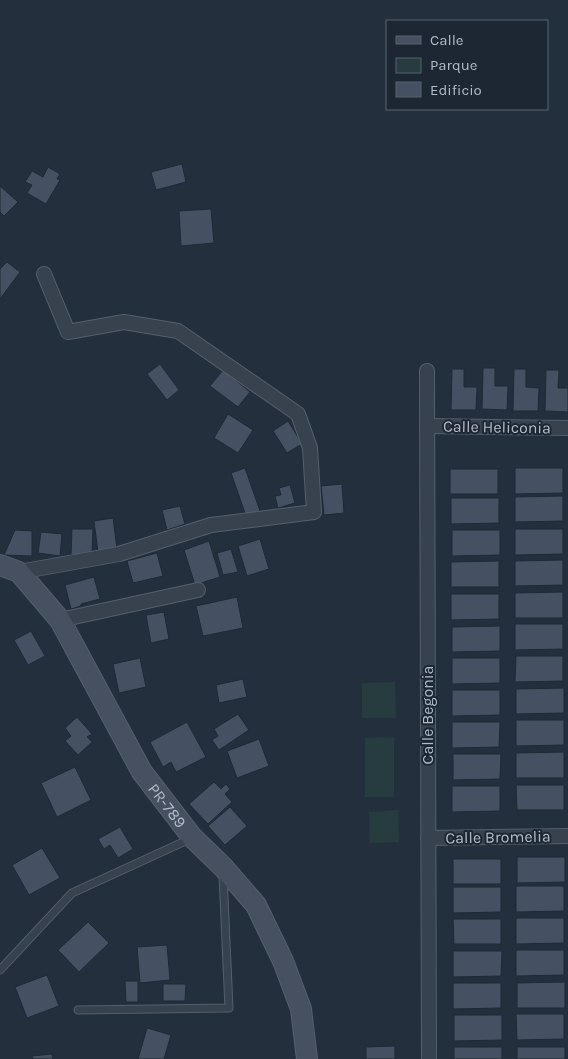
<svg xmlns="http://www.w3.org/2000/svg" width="568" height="1059" font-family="Karla,sans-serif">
<rect width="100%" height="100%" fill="#242f3e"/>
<!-- green -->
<g fill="#263c3f">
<path d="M395 682 396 718H362V683Z"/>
<path d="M394 737V797H365V738Z"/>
<path d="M398 810 399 842 370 843 369 812Z"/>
</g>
<!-- building -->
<g fill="#455162" stroke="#1f2835">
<path d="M182 164 186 182 156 190 151 172Z"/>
<path d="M48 167 60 174 57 179 60 180 46 204 27 193 32 185 25 182 32 171 43 177Z"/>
<path d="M0 186 18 202 4 216 0 212Z"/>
<path d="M211 209 214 243 181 246 179 211Z"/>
<path d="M7 262 20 272 0 299V269Z"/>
<path d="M160 364 179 390 167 400 147 374Z"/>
<path d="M483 368H495V386H508L507 410 482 409Z"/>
<path d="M452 369H464V387H477L476 410H451Z"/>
<path d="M514 369H526V387L539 388 538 411H513Z"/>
<path d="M223 370 250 392 238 407 210 386Z"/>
<path d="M546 370H559L558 388H568V412L545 411Z"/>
<path d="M228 414 253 430 238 453 214 438Z"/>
<path d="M288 421 302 444 287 453 273 431Z"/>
<path d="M245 468 260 511 246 516 231 473Z"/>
<path d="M515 468H563V493L515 494Z"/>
<rect x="450" y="469" width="48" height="25"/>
<path d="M342 484 344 513 324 515 321 486Z"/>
<path d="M290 485 295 503 278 508 275 496 281 495 279 488Z"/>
<path d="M563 496V521L515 522V497Z"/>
<path d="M451 498H499V523L451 524Z"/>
<path d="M180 506 185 524 167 530 162 510Z"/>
<path d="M113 518 117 549 98 552 94 521Z"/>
<path d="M72 529H93L92 555H71Z"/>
<path d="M515 529H563V554L515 555Z"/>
<path d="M15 530 32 531V556L4 555Z"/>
<path d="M452 530H500V555L452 556Z"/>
<path d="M41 532 62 534 60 556 38 553Z"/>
<path d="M260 539 269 569 247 576 238 546Z"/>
<path d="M209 541 220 577 195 585 184 550Z"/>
<path d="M231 549 238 572 223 575 217 553Z"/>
<path d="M157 553 163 576 133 583 127 561Z"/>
<path d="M563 560V585L515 586V561Z"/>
<path d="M499 561V587H451V562Z"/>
<path d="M94 577 100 599 81 604V606L71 609 65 585Z"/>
<path d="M563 592V618H515V593Z"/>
<path d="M451 594H499V619L451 620Z"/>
<path d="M237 597 243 628 203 636 196 606Z"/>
<path d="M164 612 169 639 151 643 146 615Z"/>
<path d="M515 624H563V649L515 650Z"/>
<path d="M500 626V651L452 652V627Z"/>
<path d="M31 631 45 656 28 665 14 640Z"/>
<path d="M516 656H563V681L515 682Z"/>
<path d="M140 658 146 687 119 693 113 664Z"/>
<path d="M452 658H500V683L452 684Z"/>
<path d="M243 679 247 697 219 703 216 685Z"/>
<path d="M564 688V713L516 714V689Z"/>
<path d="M452 690H500V715L452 716Z"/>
<path d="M238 714 249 730 219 750 212 740 218 736 214 729Z"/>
<path d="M77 717 92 734 87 737 92 742 78 755 65 741 71 736 65 728Z"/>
<path d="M516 720H564V745L516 746Z"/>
<path d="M187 722 206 757 176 772 171 762 163 767 150 742Z"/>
<path d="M452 722H500L499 747 452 748Z"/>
<path d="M259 739 269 766 237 778 227 751Z"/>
<path d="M564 752V778H516V753Z"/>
<path d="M453 754H501L500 779 453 780Z"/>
<path d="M75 767 91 800 57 817 41 783Z"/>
<path d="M214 782 221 789 226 784 230 789 225 794 232 802 208 824 189 804Z"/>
<path d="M516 785H564V810H517Z"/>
<path d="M452 786H500V811L452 812Z"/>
<path d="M230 807 247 826 225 845 208 826Z"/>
<path d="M120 827 133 849 118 858 110 845 104 849 98 839Z"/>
<path d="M42 848 60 878 29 895 12 865Z"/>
<path d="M517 857H565V882L517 883Z"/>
<rect x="453" y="859" width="48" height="25"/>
<path d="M516 886H564V911L516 912Z"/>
<path d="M453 887H501V912L453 913Z"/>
<path d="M516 918H564V943L516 944Z"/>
<path d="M453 919H501V944H454Z"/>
<path d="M88 922 109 943 79 972 58 950Z"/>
<path d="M167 945 170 980 140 983 137 947Z"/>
<path d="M516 950H564V975L516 976Z"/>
<path d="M453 951H502L501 976 453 977Z"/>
<path d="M47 975 59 1006 27 1018 15 987Z"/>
<path d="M125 981H138V1002H126Z"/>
<path d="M565 982V1008H517V983Z"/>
<path d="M453 983H501V1008L453 1009Z"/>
<path d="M163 984H186L185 1001H163Z"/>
<path d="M516 1014H564V1039L517 1040Z"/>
<path d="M454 1015H502V1040L454 1041Z"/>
<path d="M147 1028 171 1035 164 1059H138Z"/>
<path d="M395 1046V1059H366V1047Z"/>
<rect x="454" y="1047" width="48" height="12"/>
<rect x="517" y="1047" width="48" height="12"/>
<path d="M52 1054 53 1059H33L32 1056Z"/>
</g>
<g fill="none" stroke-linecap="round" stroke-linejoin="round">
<defs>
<g id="lane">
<path d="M0 970 72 893 192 838"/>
<path d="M78 1010 229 1008 223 875"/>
</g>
<g id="street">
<path d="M427 371 429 1059"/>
<path d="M427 426 568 428"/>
<path d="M19 572 119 554 211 525 314 512 310 448 298 414 178 331 124 322 68 332 44 274"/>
<path d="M60 620 198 590"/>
<path d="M428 838 568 836"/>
</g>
<g id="secondary">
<path id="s1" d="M0 565 19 572 60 620 142 772 192 837 223 867 256 905 283 961 301 1009 307 1059"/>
</g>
</defs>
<!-- lane casing -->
<use href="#lane" stroke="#565f6c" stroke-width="9"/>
<!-- street casing -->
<use href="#street" stroke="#565f6c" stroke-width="16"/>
<!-- secondary casing -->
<use href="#secondary" stroke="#565f6c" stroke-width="22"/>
<!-- lane -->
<use href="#lane" stroke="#38414e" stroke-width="7"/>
<!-- street -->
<use href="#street" stroke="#38414e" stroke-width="14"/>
<!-- secondary -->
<use href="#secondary" stroke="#465061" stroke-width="20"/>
</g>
<g text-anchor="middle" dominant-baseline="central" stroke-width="4" stroke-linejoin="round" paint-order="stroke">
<!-- street labels -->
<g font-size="16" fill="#b4bcc9" stroke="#1d2633">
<text transform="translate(497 427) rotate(1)">Calle Heliconia</text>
<text transform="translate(427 715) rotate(-90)">Calle Begonia</text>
<text stroke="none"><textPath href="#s1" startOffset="298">PR-789</textPath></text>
<text transform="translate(498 837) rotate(-1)">Calle Bromelia</text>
</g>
</g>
<!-- legend -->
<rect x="386" y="20" width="162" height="90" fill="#1d2633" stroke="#59626f"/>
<rect x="396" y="36" width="25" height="8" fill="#465061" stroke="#59626f"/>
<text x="430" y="45" font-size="15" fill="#b4bcc9">Calle</text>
<rect x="396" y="58" width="25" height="15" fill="#263c3f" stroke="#59626f"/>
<text x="430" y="70" font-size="15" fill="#b4bcc9">Parque</text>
<rect x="396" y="82" width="25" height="15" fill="#455162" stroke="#59626f"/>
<text x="430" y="95" font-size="15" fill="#b4bcc9">Edificio</text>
</svg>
